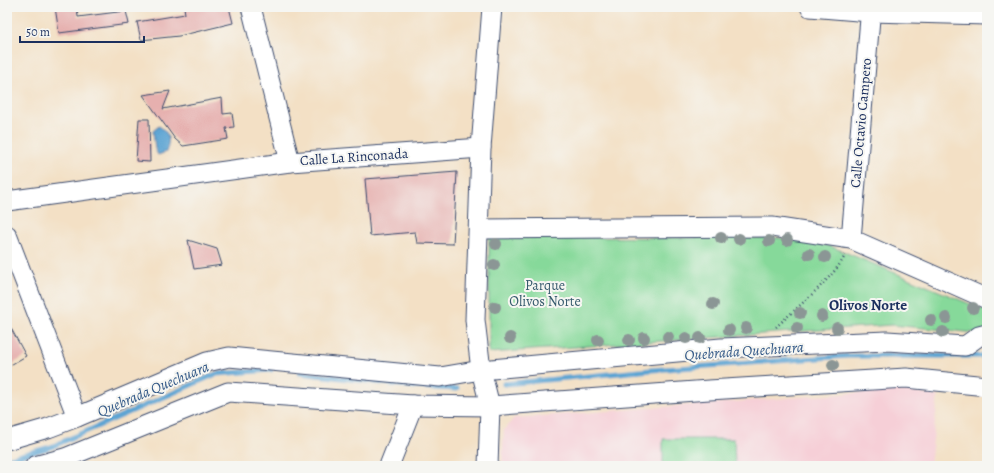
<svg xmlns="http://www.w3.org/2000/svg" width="994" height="473" font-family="Alegreya,serif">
<rect width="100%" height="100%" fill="#f6f6f2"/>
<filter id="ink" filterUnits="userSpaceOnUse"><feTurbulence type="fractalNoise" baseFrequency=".025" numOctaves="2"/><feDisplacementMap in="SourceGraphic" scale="8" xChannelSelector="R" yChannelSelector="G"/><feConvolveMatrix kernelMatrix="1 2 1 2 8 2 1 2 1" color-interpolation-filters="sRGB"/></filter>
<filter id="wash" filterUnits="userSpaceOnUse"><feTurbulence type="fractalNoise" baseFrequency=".012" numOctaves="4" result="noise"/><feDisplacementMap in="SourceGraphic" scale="16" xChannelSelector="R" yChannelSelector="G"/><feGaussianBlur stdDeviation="0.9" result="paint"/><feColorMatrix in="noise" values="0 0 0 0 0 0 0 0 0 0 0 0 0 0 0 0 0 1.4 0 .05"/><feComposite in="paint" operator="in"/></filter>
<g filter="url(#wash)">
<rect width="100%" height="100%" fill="#f3e0c5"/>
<!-- built -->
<path fill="#f6cfd7" d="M896 390 938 396 930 466H502L504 430 514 418Z"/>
<!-- green -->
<g fill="#86d99a" stroke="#50847c">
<path d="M489 237 779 238 830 246 987 311V334L892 325 489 353Z"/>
<path d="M663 439H734L735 466H663Z"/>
</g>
<!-- water -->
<path fill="#5da4d3" stroke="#3c6a98" d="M159 126C170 134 170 139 166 152L158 155 155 149 153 131Z"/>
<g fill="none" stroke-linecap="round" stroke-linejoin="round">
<!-- stream -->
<g stroke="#5da4d3" stroke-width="5">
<path d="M300 373 417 387 457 389"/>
<path d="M504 384 651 370 847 356H987"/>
<path d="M7 459 51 447 216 374 271 370"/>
</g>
</g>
<g id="blocks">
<!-- building -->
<g fill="#e6b0af">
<path d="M55 7H77L78 17 126 11 129 24 59 33Z"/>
<path d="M184 7H229L233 23 179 36 141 40 137 22 185 14Z"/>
<path d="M170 91 163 109 222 98 223 114 232 113 234 127 226 128 228 139 183 146 175 139 143 95Z"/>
<path d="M139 119H149L150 162 136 161Z"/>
<path d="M457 172 453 244 417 243 415 232 370 236 365 179Z"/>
<path d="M188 240 217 249 222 265 194 269Z"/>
<path d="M7 321 26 356 7 367Z"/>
</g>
</g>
</g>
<g filter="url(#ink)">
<use href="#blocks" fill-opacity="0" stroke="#3b4a6d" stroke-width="1"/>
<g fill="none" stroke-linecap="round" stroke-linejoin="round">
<defs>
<g id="minor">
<path d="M251 7 290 162"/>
<path d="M810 7 870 12 987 15"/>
<path d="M7 201 290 162 481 148"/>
<path d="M479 229 772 227 851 239 987 299"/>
<path d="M7 235 77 417"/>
<path d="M851 239 871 7"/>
<path d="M7 440 48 428 77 417 207 362 229 357 440 377 481 370 721 348 887 341 965 346 979 336 987 334"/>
<path d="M35 466 65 458 228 392 413 405 490 406 709 390 906 378 987 386"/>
<path d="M389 466 413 405"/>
<path d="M488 466 490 406 481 370 475 320 481 148 492 7"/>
</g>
</defs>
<!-- minor casing -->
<use href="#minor" stroke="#3b4a6d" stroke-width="21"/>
<!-- path -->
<path stroke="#3b4a6d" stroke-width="2.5" stroke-dasharray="1 3" stroke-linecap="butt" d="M776 327C793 311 837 275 845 255"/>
<!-- minor -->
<use href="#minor" stroke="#fff" stroke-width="19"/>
</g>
<!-- trees -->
<g fill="#8b9695">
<circle cx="721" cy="238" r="6"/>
<circle cx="739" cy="239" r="6"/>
<circle cx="787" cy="240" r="6"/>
<circle cx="769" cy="241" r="6"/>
<circle cx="496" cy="244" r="6"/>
<circle cx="809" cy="254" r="6"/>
<circle cx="825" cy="257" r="6"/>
<circle cx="494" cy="265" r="6"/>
<circle cx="713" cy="304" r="6"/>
<circle cx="495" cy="307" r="6"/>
<circle cx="973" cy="308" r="6"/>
<circle cx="800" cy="313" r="6"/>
<circle cx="822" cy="316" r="6"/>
<circle cx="946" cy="318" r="6"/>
<circle cx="931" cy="320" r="6"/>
<circle cx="746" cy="328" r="6"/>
<circle cx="797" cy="328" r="6"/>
<circle cx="837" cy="328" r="6"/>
<circle cx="729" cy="330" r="6"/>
<circle cx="943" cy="332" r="6"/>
<circle cx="668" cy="337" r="6"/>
<circle cx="510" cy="338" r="6"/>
<circle cx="644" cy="338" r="6"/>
<circle cx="686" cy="338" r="6"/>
<circle cx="700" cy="338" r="6"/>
<circle cx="598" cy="340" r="6"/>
<circle cx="629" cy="340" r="6"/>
<circle cx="833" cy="365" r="6"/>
</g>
</g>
<g text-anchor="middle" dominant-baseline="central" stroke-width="4" stroke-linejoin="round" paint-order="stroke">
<!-- street labels -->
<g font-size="14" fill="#1b2f5e" stroke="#f6f6f2">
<text transform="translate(861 123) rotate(-85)">Calle Octavio Campero</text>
<text transform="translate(354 157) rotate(-4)">Calle La Rinconada</text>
</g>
<!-- park labels -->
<g font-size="14" fill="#365a6d" stroke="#f6f6f2">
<text x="545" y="285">Parque<tspan x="545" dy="16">Olivos Norte</tspan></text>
</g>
<!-- neighbourhood labels -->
<g font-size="15" font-weight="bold" fill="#1b2f5e" stroke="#f6f6f2">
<text x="868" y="305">Olivos Norte</text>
</g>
<!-- water labels -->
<g font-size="15" font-style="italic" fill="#325887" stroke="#f6f6f2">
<text transform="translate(744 351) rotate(-4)">Quebrada Quechuara</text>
<text transform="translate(153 389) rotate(-23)">Quebrada Quechuara</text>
</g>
</g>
<!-- margin -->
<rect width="994" height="473" fill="none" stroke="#f6f6f2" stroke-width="24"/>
<!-- scale -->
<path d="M20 36v6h124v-6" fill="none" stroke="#1b2f5e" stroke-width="2"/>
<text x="26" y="36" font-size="12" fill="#1b2f5e" stroke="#f6f6f2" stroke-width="3" paint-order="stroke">50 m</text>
</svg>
